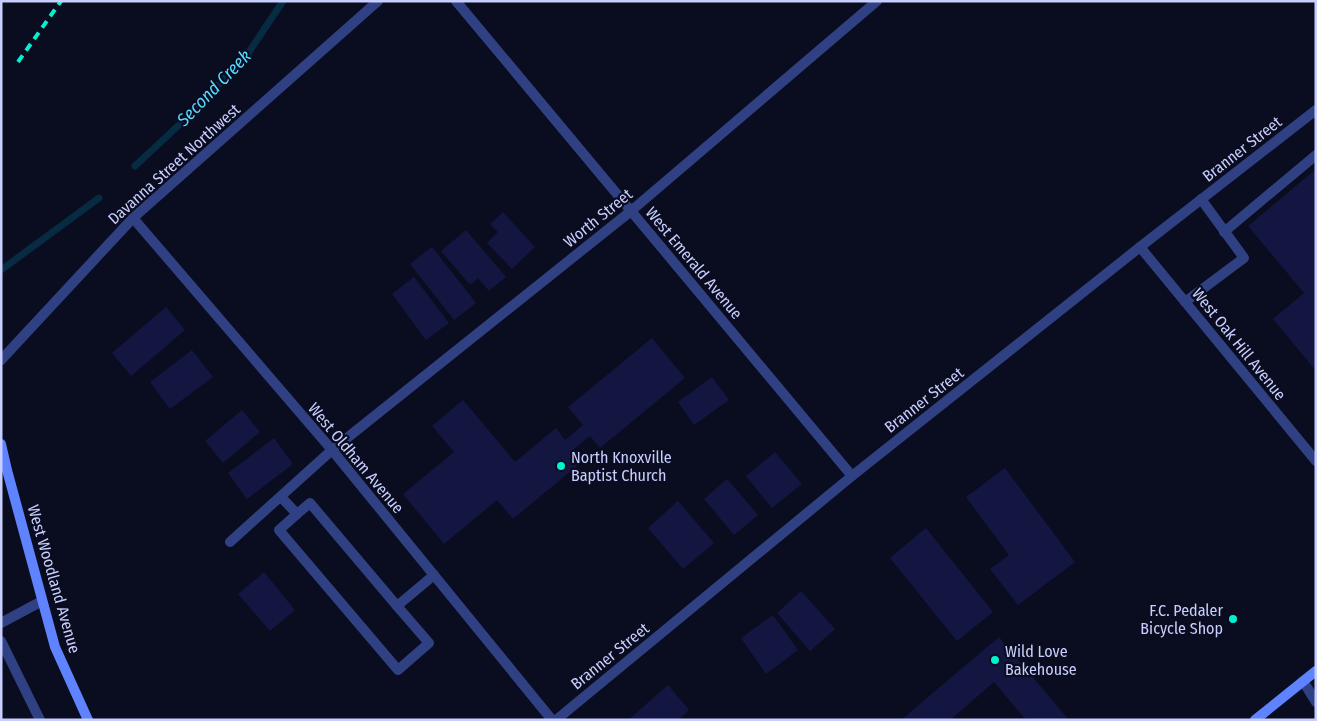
<svg xmlns="http://www.w3.org/2000/svg" width="1317" height="721" font-family="'Fira Sans Condensed',sans-serif">
<rect width="100%" height="100%" fill="#0a0c1f"/>
<g fill="none" stroke-linecap="round" stroke-linejoin="round">
<!-- stream -->
<g stroke="#062b42" stroke-width="7">
<path d="M135 166 194 111 249 52 283 1"/>
<path d="M1 270 99 198"/>
</g>
</g>
<!-- building -->
<g fill="#141642">
<path d="M1316 169V371L1273 319 1304 293 1248 226Z"/>
<path d="M503 212 535 247 512 269 487 243 498 232 490 224Z"/>
<path d="M466 230 506 277 489 291 478 278 470 285 441 251Z"/>
<path d="M432 247 476 303 454 320 410 264Z"/>
<path d="M414 277 449 323 426 340 392 294Z"/>
<path d="M166 307 185 330 131 376 112 353Z"/>
<path d="M652 338 685 378 600 448 590 436 573 450 583 461 513 519 497 500 444 544 403 494 454 452 432 426 463 400 515 462 556 428 565 440 583 425 568 407Z"/>
<path d="M192 350 213 377 170 409 150 382Z"/>
<path d="M712 377 729 400 694 425 678 402Z"/>
<path d="M242 410 260 432 223 463 205 441Z"/>
<path d="M274 438 293 464 247 499 228 473Z"/>
<path d="M775 452 802 484 772 508 746 476Z"/>
<path d="M1005 468 1075 562 1018 605 990 569 1009 555 966 497Z"/>
<path d="M727 479 758 515 734 535 704 499Z"/>
<path d="M678 501 714 543 683 569 648 528Z"/>
<path d="M926 528 993 612 957 641 890 558Z"/>
<path d="M264 572 295 610 270 631 238 594Z"/>
<path d="M801 591 835 629 810 651 777 613Z"/>
<path d="M773 615 798 650 766 674 741 638Z"/>
<path d="M999 637 1069 720H1026L994 682 950 720H901Z"/>
<path d="M668 685 689 710 678 720H628Z"/>
</g>
<g fill="none" stroke-linecap="round" stroke-linejoin="round">
<!-- lane -->
<g stroke="#304183" stroke-width="10">
<path d="M1224 232 1316 155"/>
<path d="M1185 302 1244 258 1201 199"/>
<path d="M281 497 297 514 279 530 398 670 429 643 397 606 434 575"/>
<path d="M297 514 310 503 397 606"/>
<path d="M230 542 332 450"/>
<path d="M1 623 42 601"/>
<path d="M1 641 40 720"/>
<path d="M1303 681 1316 702"/>
</g>
<!-- street -->
<g stroke="#304183" stroke-width="10">
<path d="M456 1 852 476"/>
<path d="M133 218 332 450 552 720"/>
<path d="M1140 247 1316 461"/>
<path d="M1 360 133 218 378 1"/>
<path d="M332 450 631 211 877 1"/>
<path d="M556 720 852 476 1140 247 1316 110"/>
</g>
<!-- secondary -->
<g stroke="#5f82ff" stroke-width="10">
<path d="M1 444 7 470 55 647 88 720"/>
<path d="M1255 720 1316 671"/>
</g>
<!-- rail -->
<path stroke="#00f3d0" stroke-width="4" stroke-dasharray="8 6" stroke-linecap="butt" d="M18 62 61 1"/>
</g>
<!-- markers -->
<g fill="#00f3d0" stroke="#0a0c1f" stroke-width="2">
<circle cx="561" cy="466" r="5"/>
<circle cx="1233" cy="619" r="5"/>
<circle cx="995" cy="660" r="5"/>
</g>
<g text-anchor="middle" dominant-baseline="central" stroke-width="4.5" stroke-linejoin="round" paint-order="stroke">
<!-- street labels -->
<g font-size="16" fill="#c8cfff" stroke="#0a0c1f">
<text transform="translate(1242 149) rotate(-38)">Branner Street</text>
<text transform="translate(174 164) rotate(-42)">Davanna Street Northwest</text>
<text transform="translate(598 218) rotate(-39)">Worth Street</text>
<text transform="translate(694 263) rotate(50)">West Emerald Avenue</text>
<text transform="translate(1239 344) rotate(51)">West Oak Hill Avenue</text>
<text transform="translate(924 400) rotate(-38)">Branner Street</text>
<text transform="translate(356 458) rotate(50)">West Oldham Avenue</text>
<text transform="translate(54 579) rotate(74)">West Woodland Avenue</text>
<text transform="translate(610 656) rotate(-39)">Branner Street</text>
</g>
<!-- poi labels -->
<g font-size="16" fill="#c8cfff" stroke="#0a0c1f" text-anchor="start">
<text x="571" y="457">North Knoxville<tspan x="571" dy="18">Baptist Church</tspan></text>
<text x="1223" y="610" text-anchor="end">F.C. Pedaler<tspan x="1223" dy="18">Bicycle Shop</tspan></text>
<text x="1005" y="651">Wild Love<tspan x="1005" dy="18">Bakehouse</tspan></text>
</g>
<!-- water labels -->
<g font-size="18" font-style="italic" fill="#56daff" stroke="#0a0c1f">
<text transform="translate(214 88) rotate(-46)">Second Creek</text>
</g>
</g>
<!-- border -->
<rect width="1317" height="721" fill="none" stroke="#c8cfff" stroke-width="5"/>
</svg>
